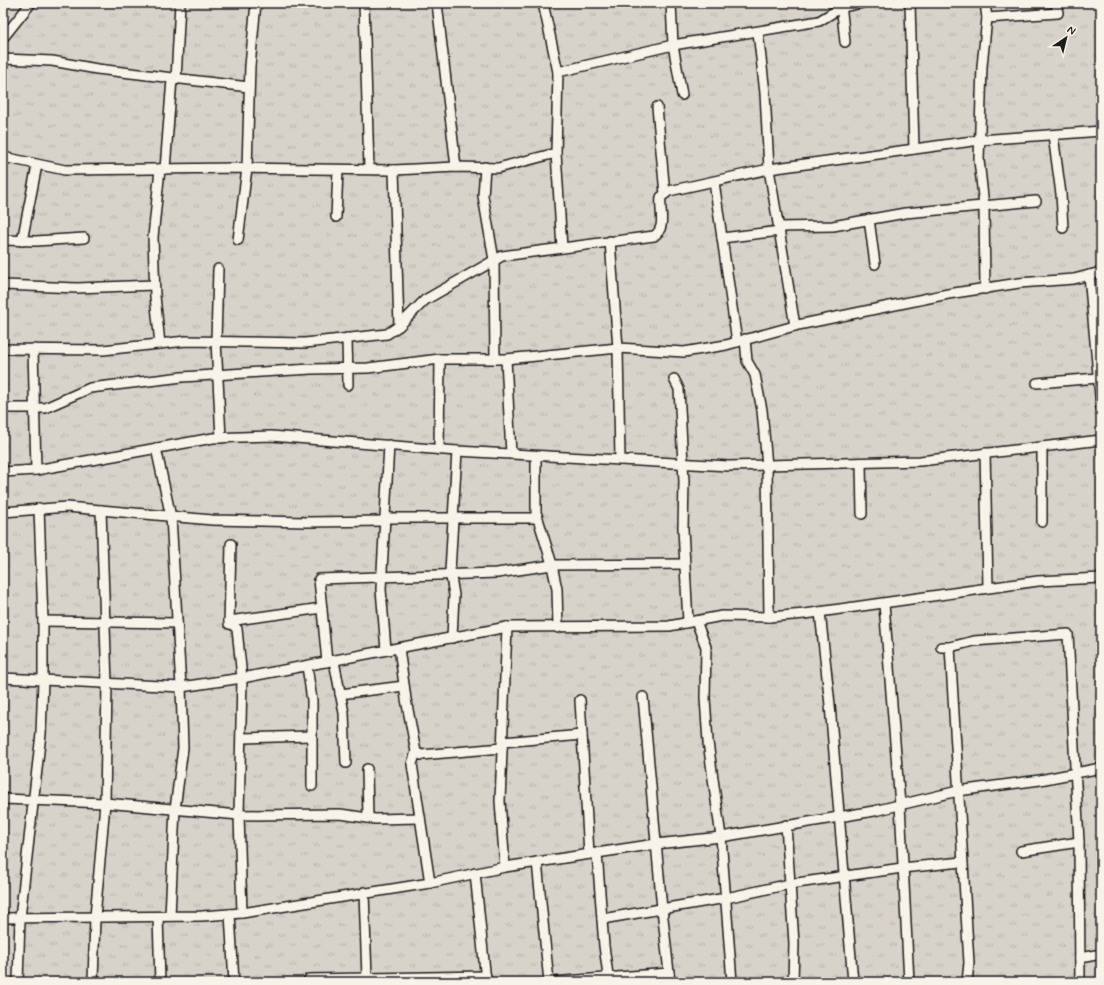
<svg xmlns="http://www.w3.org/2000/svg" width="1104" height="985" font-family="Mynerve,sans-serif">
<defs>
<pattern id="grass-tufts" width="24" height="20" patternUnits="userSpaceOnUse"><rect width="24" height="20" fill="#d7d3cb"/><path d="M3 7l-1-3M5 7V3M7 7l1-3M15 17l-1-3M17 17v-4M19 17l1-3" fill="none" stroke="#b8b5ae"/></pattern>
</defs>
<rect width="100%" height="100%" fill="#f7f3e8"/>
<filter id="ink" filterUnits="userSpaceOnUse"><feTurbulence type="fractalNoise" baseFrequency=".025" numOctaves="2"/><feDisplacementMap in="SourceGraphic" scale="8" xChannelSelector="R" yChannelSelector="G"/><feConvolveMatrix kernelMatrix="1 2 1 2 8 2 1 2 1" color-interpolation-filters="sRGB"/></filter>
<g filter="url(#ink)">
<!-- grass -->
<rect fill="url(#grass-tufts)" stroke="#7a7874" x="3" y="3" width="1098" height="979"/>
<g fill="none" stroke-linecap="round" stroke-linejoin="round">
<defs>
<g id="street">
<path d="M364 3 369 169"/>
<path d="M437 3 456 167"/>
<path d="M671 3 673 45 682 95"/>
<path d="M841 3 845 42"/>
<path d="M910 3 914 149"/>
<path d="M987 18 1058 13 1056 3"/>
<path d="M758 32 765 93 769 169 795 326"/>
<path d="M3 38 31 3"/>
<path d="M3 59 52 61 97 69 249 87"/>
<path d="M558 72 673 45 819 21 842 7 862 3"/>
<path d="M176 80 180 3"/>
<path d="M657 107 665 194"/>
<path d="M1053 135 1061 194 1063 228"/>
<path d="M556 153 562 248"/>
<path d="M3 157 65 170 239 168 394 170 456 167 498 168 556 153 558 72 543 3"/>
<path d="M485 167 483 196 494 260 495 359"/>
<path d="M165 169 172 79"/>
<path d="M394 170 399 326"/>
<path d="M714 182 737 342"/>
<path d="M336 217 338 170"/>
<path d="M869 219 875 264"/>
<path d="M779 227 833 226 905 213 1036 201"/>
<path d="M722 238 780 231"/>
<path d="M3 240 36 241 84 238"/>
<path d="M238 240 247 168 250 66 256 3"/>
<path d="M22 241 37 165"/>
<path d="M610 241 618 348 620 460"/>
<path d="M218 269 216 341 221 438"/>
<path d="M1089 275 1101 407"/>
<path d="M3 285 77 288 154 285"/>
<path d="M985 289 984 206 979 160 982 66 987 18 985 3"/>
<path d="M347 338 348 385"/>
<path d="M745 339 747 361 755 375 762 410 767 466 769 617"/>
<path d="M160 344 155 296 153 237 160 169"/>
<path d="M3 349 103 350 186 341 305 343 387 334 399 326 425 300 502 256 654 236C667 227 659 212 661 197L669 191 769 169 980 140 1101 131"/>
<path d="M33 349 36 470"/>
<path d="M506 359 511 454"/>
<path d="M674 379 679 389 684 482 683 529 688 622"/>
<path d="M1037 383 1098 378"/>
<path d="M3 408H45L90 388 182 377 311 369 368 368 440 359H506L618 348 684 352 726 345 798 325 948 294 1019 283 1074 279 1101 272"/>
<path d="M1042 447V522"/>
<path d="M156 448 171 517 181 687 183 748 175 809 170 916"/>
<path d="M439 450 440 359"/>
<path d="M985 453 988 587"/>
<path d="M536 456V512L551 561 557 589 558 628"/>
<path d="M861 463 862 514"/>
<path d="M3 472 36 470 213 438 271 436 457 451 729 466 920 461 1101 440"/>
<path d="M3 512 67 507 212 520 307 522 385 521"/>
<path d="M385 518H538"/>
<path d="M231 544 229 624H232L237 629 242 678 239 815 242 913"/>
<path d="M884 604 900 805 909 982"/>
<path d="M820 612 830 705 853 982"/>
<path d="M43 621 177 623"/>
<path d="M229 621 322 608"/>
<path d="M696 621 706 647 705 698 708 742 721 837 732 982"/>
<path d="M452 638 454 595 450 571 457 451"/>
<path d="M941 647H950L974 641 1068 634 1079 842 1080 982"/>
<path d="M950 647 969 963 967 982"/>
<path d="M399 648 406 699 416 752 421 755 502 748"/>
<path d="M386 650 381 589 389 445"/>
<path d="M334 661 344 713 346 763"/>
<path d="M327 662 319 579 497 573 552 565 684 564"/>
<path d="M307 666 312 700V786"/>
<path d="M3 678 181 687 242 678 507 627 669 626 722 616 769 617 805 614 1038 581 1101 578"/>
<path d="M340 694 404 686"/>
<path d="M643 697 662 909 670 982"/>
<path d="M580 700 589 854"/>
<path d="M242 738 312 736"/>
<path d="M502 742 582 735"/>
<path d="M416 752 412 764 430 883"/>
<path d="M367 769 368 818"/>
<path d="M3 799 105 803 239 815 340 814 375 819 420 818"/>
<path d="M786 825 794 943 793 982"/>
<path d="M1021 851 1079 842"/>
<path d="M597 853 604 946 609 982"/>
<path d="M537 862 549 982"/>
<path d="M505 867 500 801 507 627"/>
<path d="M475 873 486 981"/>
<path d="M364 892 367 978"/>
<path d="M230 914 234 982"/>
<path d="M158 917 160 982"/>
<path d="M3 918 202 916 242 913 430 883 505 867 656 844 721 837 874 811 958 791 1040 780 1101 768"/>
<path d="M602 919 726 898 790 884 902 868 962 862"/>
<path d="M1080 958 1101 954"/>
<path d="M18 982 20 918 41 734 43 680V621L39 508"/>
<path d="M93 982 95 917 105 803 107 684 101 510"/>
<path d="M309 982V979L486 976"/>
<path d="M553 982 669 973"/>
</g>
</defs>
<!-- street casing -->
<use href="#street" stroke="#1c1c1c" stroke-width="12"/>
<!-- street -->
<use href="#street" stroke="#f7f3e8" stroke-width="9"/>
</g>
</g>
<!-- margin -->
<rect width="1104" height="985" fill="none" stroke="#f7f3e8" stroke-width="16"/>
<rect x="8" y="8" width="1088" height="969" fill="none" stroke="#1c1c1c" stroke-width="1.5" filter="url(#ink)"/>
<!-- north arrow -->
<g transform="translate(1066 38) rotate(35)" stroke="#f7f3e8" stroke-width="3" paint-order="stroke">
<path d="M0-3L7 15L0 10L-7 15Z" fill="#1c1c1c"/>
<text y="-6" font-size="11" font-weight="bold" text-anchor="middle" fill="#1c1c1c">N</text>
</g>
</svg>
